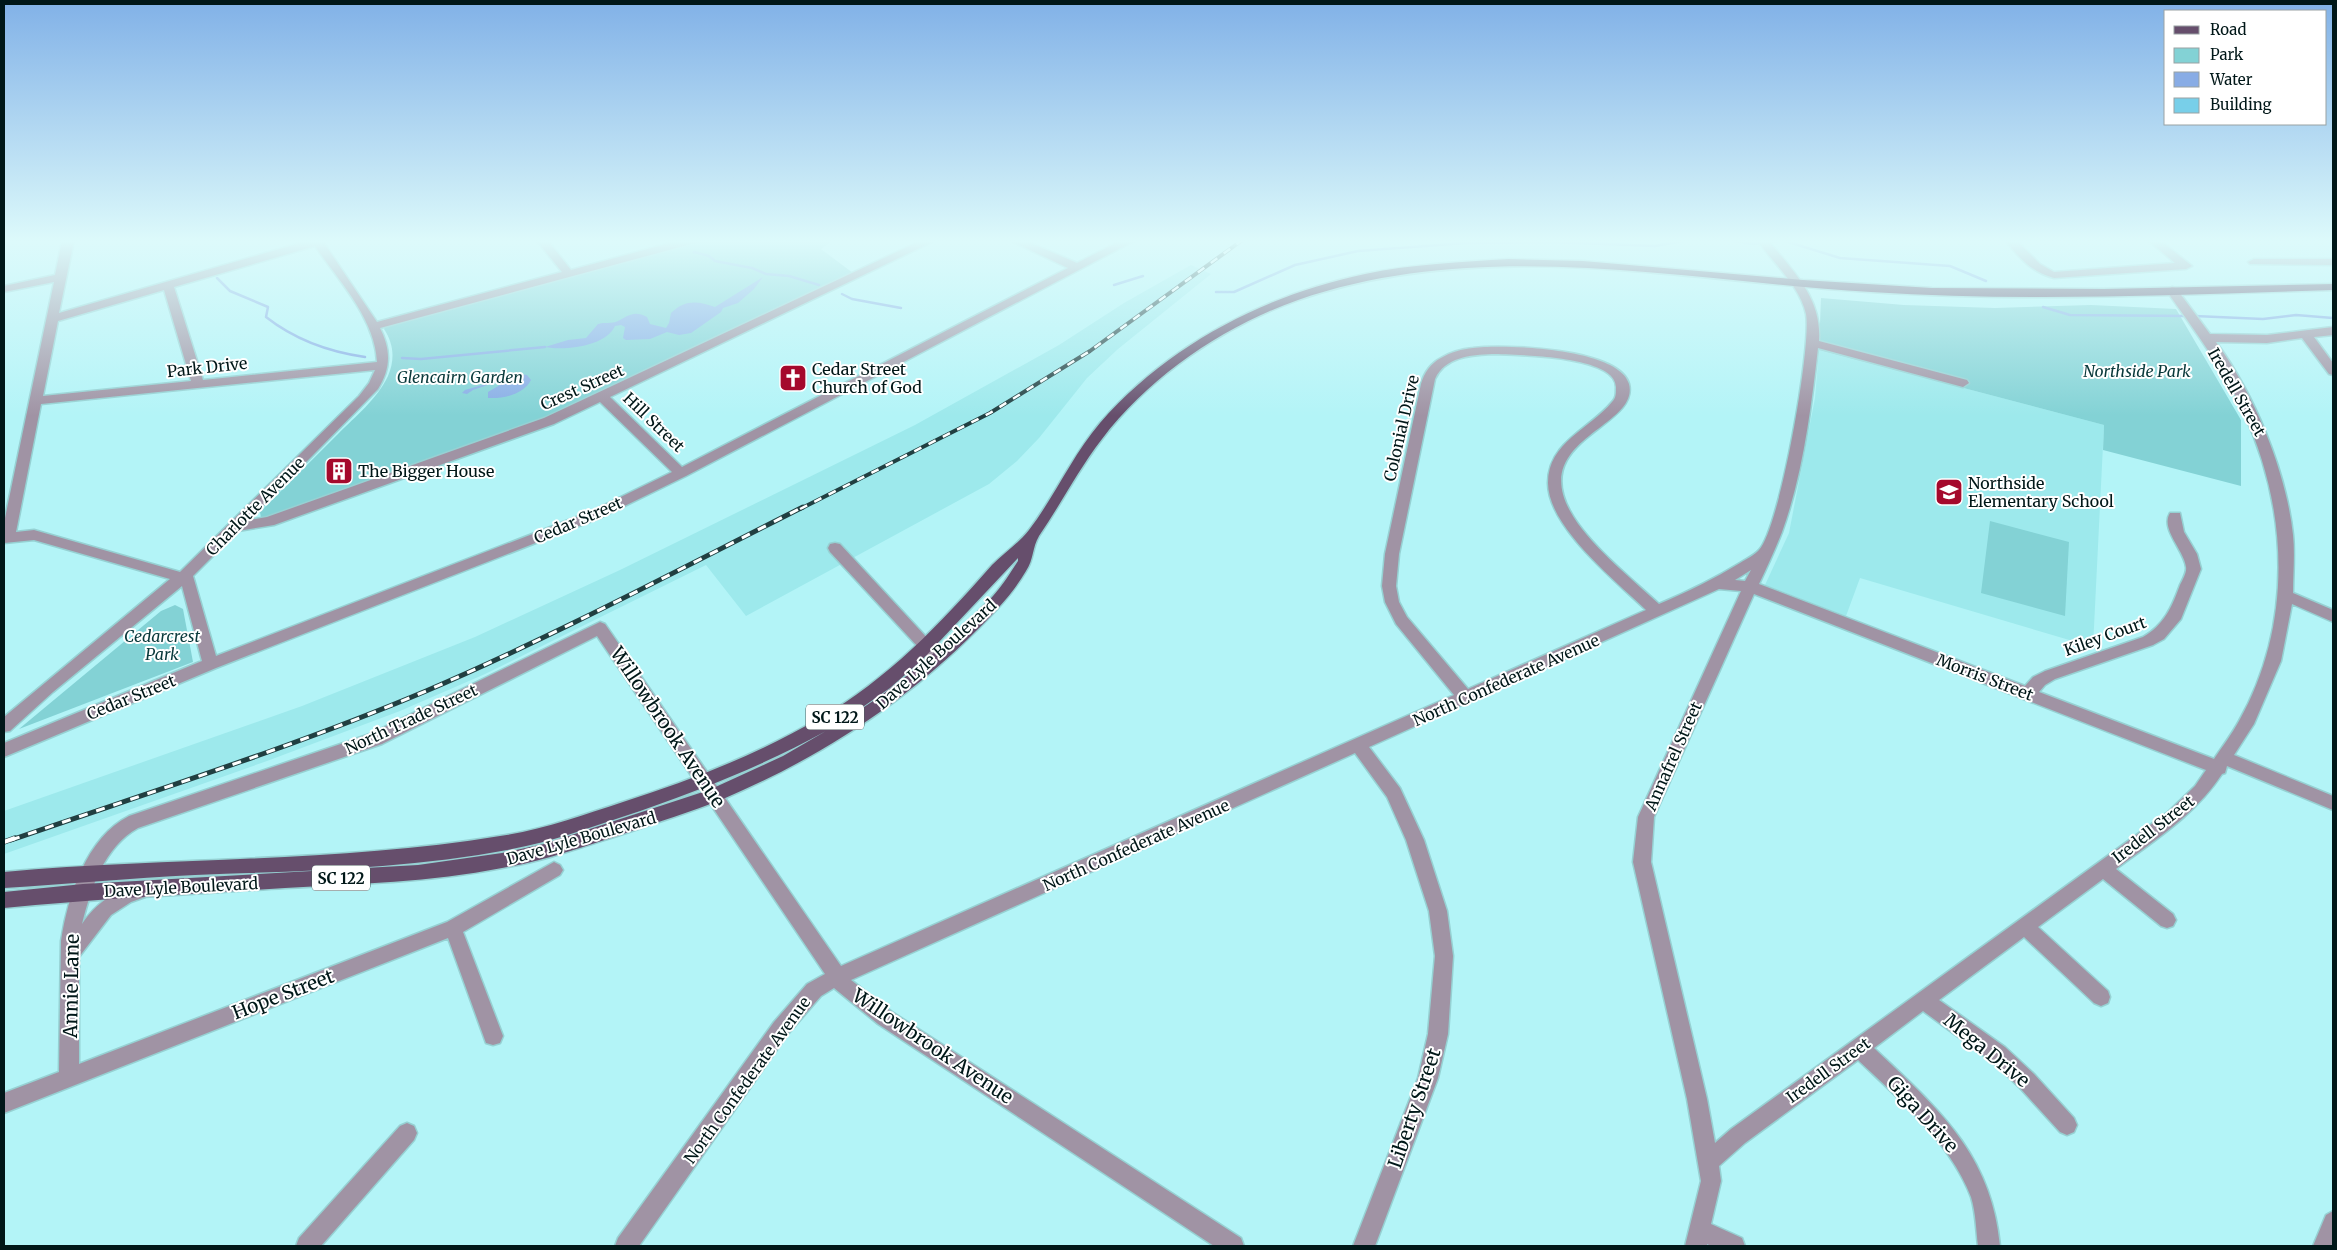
<svg xmlns="http://www.w3.org/2000/svg" width="2337" height="1250" font-family="Merriweather,serif">
<rect width="100%" height="100%" fill="#b3f4f7"/>
<!-- built -->
<g fill="#9de9ec">
<path d="M1191 265 1211 274 1118 349 1087 378 1039 438 1017 461 989 484 746 616 706 565 485 674 400 711 267 761 4 854V811L302 706 475 637 620 570 915 425 1059 345 1124 303Z"/>
<path d="M1819 350 2104 425 2093 647 1860 578 1846 616 1765 585 1789 533 1815 398Z"/>
</g>
<!-- green -->
<g fill="#83d2d5">
<path d="M703 241H832L821 249 853 273 549 417 270 517 261 518 260 512C286 486 312 460 338 434 355 417 378 398 388 376 395 360 394 344 384 329L386 326Z"/>
<path d="M1821 298 1904 305 1995 308 2091 305 2176 309 2241 420V486L2103 450 2104 425 1819 350Z"/>
<path d="M1990 521 2069 542 2065 616 1981 593Z"/>
<path d="M175 605 183 609 193 662 19 729 161 611Z"/>
</g>
<!-- water -->
<g fill="#88ace5">
<path d="M763 277 754 289 738 303 723 308 721 312 691 333 679 335 667 332 650 339 626 340 623 338 625 327 621 325 615 326C606 346 566 351 545 347L568 340 586 338 598 324C604 322 612 324 618 321 628 316 634 310 647 317L650 324 666 328 669 323 671 313C685 299 698 301 715 307Z"/>
<path d="M520 374 527 375 531 380C524 394 504 399 488 398V392L500 385 496 382 473 390 467 394 462 393 465 390Z"/>
</g>
<g fill="none" stroke-linecap="round" stroke-linejoin="round">
<!-- stream -->
<g stroke="#88ace5" stroke-width="2.5">
<path d="M1735 241 1754 244 1777 241"/>
<path d="M1785 241 1840 258 1950 266 1986 281"/>
<path d="M694 252 709 256 715 261 752 268 766 274 789 276 819 285"/>
<path d="M217 278 230 291 268 307 266 317C294 339 330 352 365 357"/>
<path d="M1114 285 1143 276"/>
<path d="M1216 292H1234L1295 265 1358 251 1466 243 1552 242 1655 246 1683 241"/>
<path d="M842 294 852 299 901 308"/>
<path d="M2043 307 2070 315 2188 316"/>
<path d="M2195 316 2263 319 2296 315 2333 318"/>
<path d="M402 358 421 359 545 347"/>
</g>
</g>
<!-- building -->
<path fill="#78cfe9" d="M346 459 352 476 332 483 326 466Z"/>
<g fill="none" stroke-linecap="round" stroke-linejoin="round">
<defs>
<g id="minor">
<path d="M62 241H74L59 313 307 241H325L324 243 377 322 562 272 537 241H548L571 270 677 241H696L695 243 380 328C391 350 391 368 378 389L249 520 267 517 544 418 920 241H934L610 397 682 467 1068 268 1011 241H1026L1077 263 1120 241H1134L686 476 602 517 216 668 4 757V743L202 661 182 586 53 692 10 731 4 732V717L170 579 34 540 4 543V523L54 282 4 292V286L55 275ZM315 246C338 280 375 318 377 362L203 380 174 287ZM164 290 191 381 43 396 58 321ZM375 370 369 383 359 396 180 572 34 530 16 532 41 404ZM600 402 672 472 592 511 216 656 193 576 238 531 274 525 554 424Z"/>
<path d="M1758 241H1769C1794 273 1822 298 1819 341L1967 380 1969 383 1963 387 1818 348C1811 409 1803 474 1782 532 1775 550 1767 567 1759 584L2025 686 2033 677 2045 671 2143 637C2164 625 2172 607 2180 585 2183 579 2187 572 2186 567 2184 550 2160 529 2170 513H2180L2184 532 2197 554 2201 569 2181 619 2164 639 2153 645 2055 679 2045 685 2039 692 2214 759C2222 747 2232 734 2239 721 2293 625 2289 510 2243 411 2222 367 2194 330 2166 290L2172 287 2176 288 2210 334 2267 335 2333 327V335L2314 337 2333 363V375L2329 374 2302 338 2267 343 2216 342C2254 394 2286 470 2293 535 2295 554 2293 574 2293 593L2333 610V622L2292 604 2281 661 2254 724 2234 755 2333 796V810L2227 766 2225 773 2222 774C2195 815 2155 840 2116 869L2173 914 2176 920 2173 926 2167 928 2161 926 2103 879 2038 927 2108 991 2110 997 2108 1003 2101 1006 2094 1003 2024 937 1939 1000 2005 1047 2034 1074 2074 1118 2077 1125 2074 1132 2067 1135 2060 1132 2020 1088 1991 1061 1923 1011 1874 1048C1938 1109 1991 1153 2000 1246H1978C1976 1230 1976 1213 1971 1197 1950 1142 1900 1100 1858 1060L1745 1143 1719 1166 1721 1181 1711 1224 1742 1238 1745 1246H1711L1707 1244V1246H1685L1701 1181 1687 1099 1633 862 1638 817 1741 591 1719 589 1369 747 1400 788 1424 840 1447 911 1453 956 1448 1034 1438 1078 1375 1246H1353L1418 1078 1428 1034 1435 956 1429 911 1406 840 1387 797 1355 753 851 980 892 1012 1241 1238 1244 1246H1214L878 1024 834 988 821 996 788 1034 639 1246H615L618 1238 774 1022 807 984 825 974 597 636 382 744 138 828C104 847 91 888 82 924 97 902 114 892 139 883L145 885 148 891 145 897 131 902 111 915 79 957V1064L447 922 554 862 560 865 563 870 560 875 463 932 503 1036 500 1043 493 1045 486 1043 448 938 4 1113V1093L59 1072 61 941C68 896 86 838 129 816L370 734 600 622 605 624 841 966 1454 695 1396 624 1385 602 1382 586 1385 554 1421 384C1424 373 1431 363 1441 358 1451 352 1462 349 1473 348 1504 344 1619 348 1629 384 1640 427 1530 438 1570 511 1587 543 1632 579 1659 604 1687 592 1714 579 1740 563 1746 559 1755 555 1759 550 1780 528 1812 345 1806 314 1800 286 1773 263 1758 241ZM1492 354C1515 355 1618 355 1616 388 1616 394 1616 398 1612 402 1590 429 1548 442 1548 483 1548 527 1616 581 1646 610L1468 689 1407 617 1399 602 1396 586 1399 554 1435 379C1445 357 1470 355 1492 354ZM1751 570 1745 581 1735 580ZM1754 594 2206 770 2195 786 2168 812 1731 1129 1715 1143 1707 1099 1651 862 1654 817Z"/>
<path d="M2006 241H2017L2040 264 2054 272 2175 263 2149 241H2161L2192 266 2186 269 2054 278C2033 273 2019 258 2006 241Z"/>
<path d="M2254 259H2333V265L2250 264 2248 262Z"/>
<path d="M835 543 840 544 942 654 945 658 942 662 937 664 932 662 830 552 828 548 830 544Z"/>
<path d="M407 1123 414 1126 417 1133 414 1140 321 1246H296L299 1238 400 1126Z"/>
<path d="M2333 1211V1246H2313L2326 1215Z"/>
</g>
<path id="major" d="M1509 259 1583 261 1803 280 1932 288 2104 289 2333 284V290C2180 295 2025 302 1871 292 1681 281 1484 236 1298 300 1224 326 1150 376 1102 439 1078 470 1061 504 1039 536 1032 548 1034 559 1026 571 1013 593 996 611 977 630 905 703 817 759 723 799 691 812 658 822 626 833 585 846 545 861 502 868 431 882 358 884 285 888 191 894 97 899 4 908V892L83 884 418 865 502 853 544 844 709 790 783 756 826 731C761 767 693 793 622 817 586 829 550 842 512 849 408 869 300 871 195 875 131 878 67 884 4 888V872C169 857 336 863 500 836 542 830 583 815 623 802 692 780 758 754 820 718 888 679 940 624 992 565 1004 553 1018 544 1029 530 1055 496 1072 456 1100 423 1168 345 1265 295 1365 274 1412 264 1461 262 1509 259ZM1018 558V561C1010 573 1003 585 993 596 954 638 897 688 847 718L890 688 922 660Z"/>
</defs>
<!-- minor casing -->
<use href="#minor" stroke="#96d1d3" stroke-width="3"/>
<!-- major casing -->
<use href="#major" stroke="#96d1d3" stroke-width="3"/>
<!-- minor -->
<use href="#minor" fill="#a093a4" fill-rule="evenodd"/>
<!-- major -->
<use href="#major" fill="#664e6c" fill-rule="evenodd"/>
<defs>
<path id="rail-far2" d="M800 509 990 413 1090 351 1241 241"/>
<path id="rail-far1" d="M11 840C150 792 291 748 426 691 554 636 678 570 803 507"/>
<path id="rail" d="M4 842 15 838"/>
</defs>
<!-- rail-far2 casing -->
<use href="#rail-far2" stroke="#213f41" stroke-width="4"/>
<!-- rail-far1 casing -->
<use href="#rail-far1" stroke="#213f41" stroke-width="5"/>
<!-- rail casing -->
<use href="#rail" stroke="#213f41" stroke-width="5.5"/>
<!-- rail-far2 -->
<use href="#rail-far2" stroke="#fff" stroke-width="2.5" stroke-dasharray="8" stroke-linecap="butt"/>
<!-- rail-far1 -->
<use href="#rail-far1" stroke="#fff" stroke-width="3" stroke-dasharray="9" stroke-linecap="butt"/>
<!-- rail -->
<use href="#rail" stroke="#fff" stroke-width="4" stroke-dasharray="12" stroke-linecap="butt"/>
</g>
<!-- sky -->
<linearGradient id="sky" x2="0" y2="1"><stop stop-color="#81b1e7"/><stop offset="0.58" stop-color="#ddfafb"/><stop offset="1" stop-color="#ddfafb" stop-opacity="0"/></linearGradient>
<rect width="2337" height="416" fill="url(#sky)"/>
<!-- icons -->
<defs>
<symbol id="church-square" viewBox="-11 -11 22 22"><rect x="-9" y="-9" width="18" height="18" rx="4" fill="#a5092c" stroke="#fff"/><path d="M-1.2-6h2.4v3.5h3.3v2.4h-3.3V6h-2.4V-.1h-3.3v-2.4h3.3Z" fill="#fff"/></symbol>
<symbol id="building-square" viewBox="-11 -11 22 22"><rect x="-9" y="-9" width="18" height="18" rx="4" fill="#a5092c" stroke="#fff"/><path d="M-4-6H4V6H1V3H-1V6H-4ZM-2.5-4.3h1.7v1.8h-1.7ZM.8-4.3h1.7v1.8H.8ZM-2.5-1h1.7V.8h-1.7ZM.8-1h1.7V.8H.8Z" fill="#fff"/></symbol>
<symbol id="school-square" viewBox="-11 -11 22 22"><rect x="-9" y="-9" width="18" height="18" rx="4" fill="#a5092c" stroke="#fff"/><path d="M0-5L7-2L0 1L-7-2ZM-4 1L0 2.5L4 1V4Q0 6-4 4Z" fill="#fff"/></symbol>
</defs>
<g fill-rule="evenodd">
<use href="#church-square" x="777" y="362" width="32" height="32"/>
<use href="#building-square" x="323" y="455" width="32" height="32"/>
<use href="#school-square" x="1933" y="476" width="32" height="32"/>
</g>
<g text-anchor="middle" dominant-baseline="central" stroke-width="4" stroke-linejoin="round" paint-order="stroke">
<!-- shield labels -->
<g fill="#fff" stroke="#4c5d5d" stroke-width="1">
<rect x="806" y="704.5" width="58" height="25" rx="4"/>
<rect x="312" y="865.5" width="58" height="25" rx="4"/>
</g>
<g font-size="15" font-weight="bold" fill="#001718">
<text x="835" y="717">SC 122</text>
<text x="341" y="878">SC 122</text>
</g>
<!-- street labels -->
<g font-size="16" fill="#001718" stroke="#fff">
<text transform="translate(207 367) rotate(-6)">Park Drive</text>
<text transform="translate(582 387) rotate(-24)">Crest Street</text>
<text transform="translate(2237 392) rotate(60)">Iredell Street</text>
<text transform="translate(654 422) rotate(44)">Hill Street</text>
<text transform="translate(1401 428) rotate(-77)">Colonial Drive</text>
<text transform="translate(255 506) rotate(-45)">Charlotte Avenue</text>
<text transform="translate(578 520) rotate(-23)">Cedar Street</text>
<text transform="translate(2105 636) rotate(-20)">Kiley Court</text>
<text transform="translate(936 654) rotate(-42)">Dave Lyle Boulevard</text>
<text transform="translate(1985 677) rotate(21)">Morris Street</text>
<text transform="translate(1506 680) rotate(-24)">North Confederate Avenue</text>
<text transform="translate(131 697) rotate(-22)">Cedar Street</text>
<text transform="translate(411 719) rotate(-25)">North Trade Street</text>
<text transform="translate(1673 756) rotate(-66)">Annafrel Street</text>
<text transform="translate(2153 829) rotate(-38)">Iredell Street</text>
<text transform="translate(581 838) rotate(-16)">Dave Lyle Boulevard</text>
<text transform="translate(1136 845) rotate(-24)">North Confederate Avenue</text>
<text transform="translate(181 887) rotate(-3)">Dave Lyle Boulevard</text>
<text transform="translate(1828 1070) rotate(-36)">Iredell Street</text>
<text transform="translate(747 1080) rotate(-54)">North Confederate Avenue</text>
</g>
<!-- poi labels -->
<g font-size="16" fill="#001718" stroke="#fff" text-anchor="start">
<text x="812" y="369">Cedar Street<tspan x="812" dy="18">Church of God</tspan></text>
<text x="358" y="471">The Bigger House</text>
<text x="1968" y="483">Northside<tspan x="1968" dy="18">Elementary School</tspan></text>
</g>
<!-- park labels -->
<g font-size="16" font-style="italic" fill="#09393b" stroke="#fff">
<text x="2137" y="371">Northside Park</text>
<text x="460" y="377">Glencairn Garden</text>
<text x="162" y="636">Cedarcrest<tspan x="162" dy="18">Park</tspan></text>
</g>
<!-- near-street labels -->
<g font-size="19" fill="#001718" stroke="#fff">
<text transform="translate(668 727) rotate(56)">Willowbrook Avenue</text>
<text transform="translate(71 986) rotate(-89)">Annie Lane</text>
<text transform="translate(283 994) rotate(-21)">Hope Street</text>
<text transform="translate(933 1046) rotate(34)">Willowbrook Avenue</text>
<text transform="translate(1987 1050) rotate(39)">Mega Drive</text>
<text transform="translate(1414 1108) rotate(-71)">Liberty Street</text>
<text transform="translate(1923 1114) rotate(48)">Giga Drive</text>
</g>
</g>
<!-- border -->
<rect width="2337" height="1250" fill="none" stroke="#001718" stroke-width="10"/>
<!-- legend -->
<rect x="2164" y="10" width="162" height="115" fill="#ffffff" stroke="#99a2a3"/>
<rect x="2174" y="26" width="25" height="8" fill="#664e6c" stroke="#99a2a3"/>
<text x="2210" y="35" font-size="15" fill="#001718">Road</text>
<rect x="2174" y="48" width="25" height="15" fill="#83d2d5" stroke="#99a2a3"/>
<text x="2210" y="60" font-size="15" fill="#001718">Park</text>
<rect x="2174" y="72" width="25" height="15" fill="#88ace5" stroke="#99a2a3"/>
<text x="2210" y="85" font-size="15" fill="#001718">Water</text>
<rect x="2174" y="98" width="25" height="15" fill="#78cfe9" stroke="#99a2a3"/>
<text x="2210" y="110" font-size="15" fill="#001718">Building</text>
</svg>
